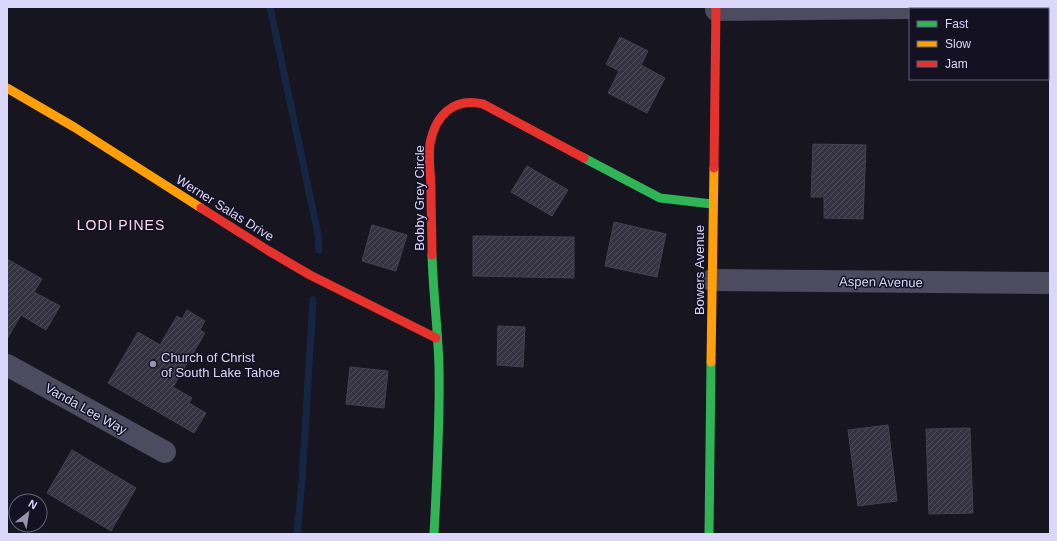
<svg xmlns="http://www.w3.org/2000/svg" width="1057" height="541" font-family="Helvetica,sans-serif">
<defs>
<pattern id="building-hatch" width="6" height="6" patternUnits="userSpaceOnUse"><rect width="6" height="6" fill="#353341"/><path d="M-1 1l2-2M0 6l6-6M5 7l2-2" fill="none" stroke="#52505d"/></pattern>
</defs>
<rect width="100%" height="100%" fill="#17151f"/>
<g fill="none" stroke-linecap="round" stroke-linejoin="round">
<!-- stream -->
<g stroke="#152645" stroke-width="7">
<path d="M270 7 318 234 319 250"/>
<path d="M297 534 302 481 313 300"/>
</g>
</g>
<!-- building -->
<g fill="url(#building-hatch)" stroke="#444152">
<path d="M620 37 648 51 641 65 665 78 647 113 608 93 619 71 606 64Z"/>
<path d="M813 144 866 145 863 219 824 218V197H811Z"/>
<path d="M527 166 568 190 552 216 511 192Z"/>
<path d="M614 222 666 234 657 277 605 266Z"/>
<path d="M372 225 407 235 396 271 362 261Z"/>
<path d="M473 236 574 237V278L473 276Z"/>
<path d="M7 259 42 279 34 292 60 306 46 330 21 315 7 339Z"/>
<path d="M187 310 205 321 200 330 205 333 173 387 192 398 189 403 206 413 194 433 108 383 138 332 160 345 177 316 182 319Z"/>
<path d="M498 326 525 327 523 367 497 365Z"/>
<path d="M350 367 388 371 384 408 346 404Z"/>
<path d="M888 425 897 501 858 506 848 430Z"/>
<path d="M970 428 973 513 929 514 926 429Z"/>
<path d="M72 450 136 488 111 531 47 493Z"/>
</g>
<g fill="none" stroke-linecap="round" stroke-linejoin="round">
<!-- street -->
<g stroke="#4c4b5f" stroke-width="22">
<path d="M716 10 1002 7"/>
<path d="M712 280 1050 283"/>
<path d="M7 365 165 452"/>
</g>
<!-- fast -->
<g stroke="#30b455" stroke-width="9">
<path d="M584 158 660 198 712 204"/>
<path d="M432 255C433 292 438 330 439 367 440 423 437 478 434 534"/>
<path d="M709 534 711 362"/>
</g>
<!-- slow -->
<g stroke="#ff9f0a" stroke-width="9">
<path d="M7 88 74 127 201 208"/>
<path d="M711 362 714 168"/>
</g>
<!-- jam -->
<g stroke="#e5322d" stroke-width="9">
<path d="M714 168 716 7"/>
<path d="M201 208 269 251 310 275 436 338"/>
<path d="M432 255C432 233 431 212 431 190 431 176 428 158 430 144 435 116 453 97 483 104L584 158"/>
</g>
</g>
<!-- markers -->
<circle fill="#9693ae" stroke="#141123" stroke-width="1.5" cx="153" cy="364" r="4"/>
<g text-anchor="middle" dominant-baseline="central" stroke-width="3" stroke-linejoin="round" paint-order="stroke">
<!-- street labels -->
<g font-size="13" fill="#dbd7fb" stroke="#141123">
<text transform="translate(419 198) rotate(-90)">Bobby Grey Circle</text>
<text transform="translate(225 208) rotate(32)">Werner Salas Drive</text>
<text transform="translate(699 270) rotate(-90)">Bowers Avenue</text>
<text transform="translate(881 282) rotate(1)">Aspen Avenue</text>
<text transform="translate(86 409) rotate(29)">Vanda Lee Way</text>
</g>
<!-- poi labels -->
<g font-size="13" fill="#dbd7fb" stroke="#141123" text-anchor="start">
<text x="161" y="357">Church of Christ<tspan x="161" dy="15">of South Lake Tahoe</tspan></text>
</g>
<!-- neighbourhood labels -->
<g font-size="14" letter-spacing="1" fill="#fcd9ee" stroke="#141123">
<text x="121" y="225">LODI PINES</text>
</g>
</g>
<!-- border -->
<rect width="1057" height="541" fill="none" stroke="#dbd7fb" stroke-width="16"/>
<!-- legend -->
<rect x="909" y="8" width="140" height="72" fill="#141123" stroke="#646079"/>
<rect x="917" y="21" width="20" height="6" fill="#30b455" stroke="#646079"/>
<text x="945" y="28" font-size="12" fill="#dbd7fb">Fast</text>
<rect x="917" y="41" width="20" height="6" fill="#ff9f0a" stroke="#646079"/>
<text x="945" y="48" font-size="12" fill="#dbd7fb">Slow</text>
<rect x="917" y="61" width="20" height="6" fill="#e5322d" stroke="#646079"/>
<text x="945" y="68" font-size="12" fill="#dbd7fb">Jam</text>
<!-- north arrow -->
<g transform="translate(28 513) rotate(30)"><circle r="19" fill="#141123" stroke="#646079"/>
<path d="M0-3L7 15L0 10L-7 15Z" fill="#9693ae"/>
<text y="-6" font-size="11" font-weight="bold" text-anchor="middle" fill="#dbd7fb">N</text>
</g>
</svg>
